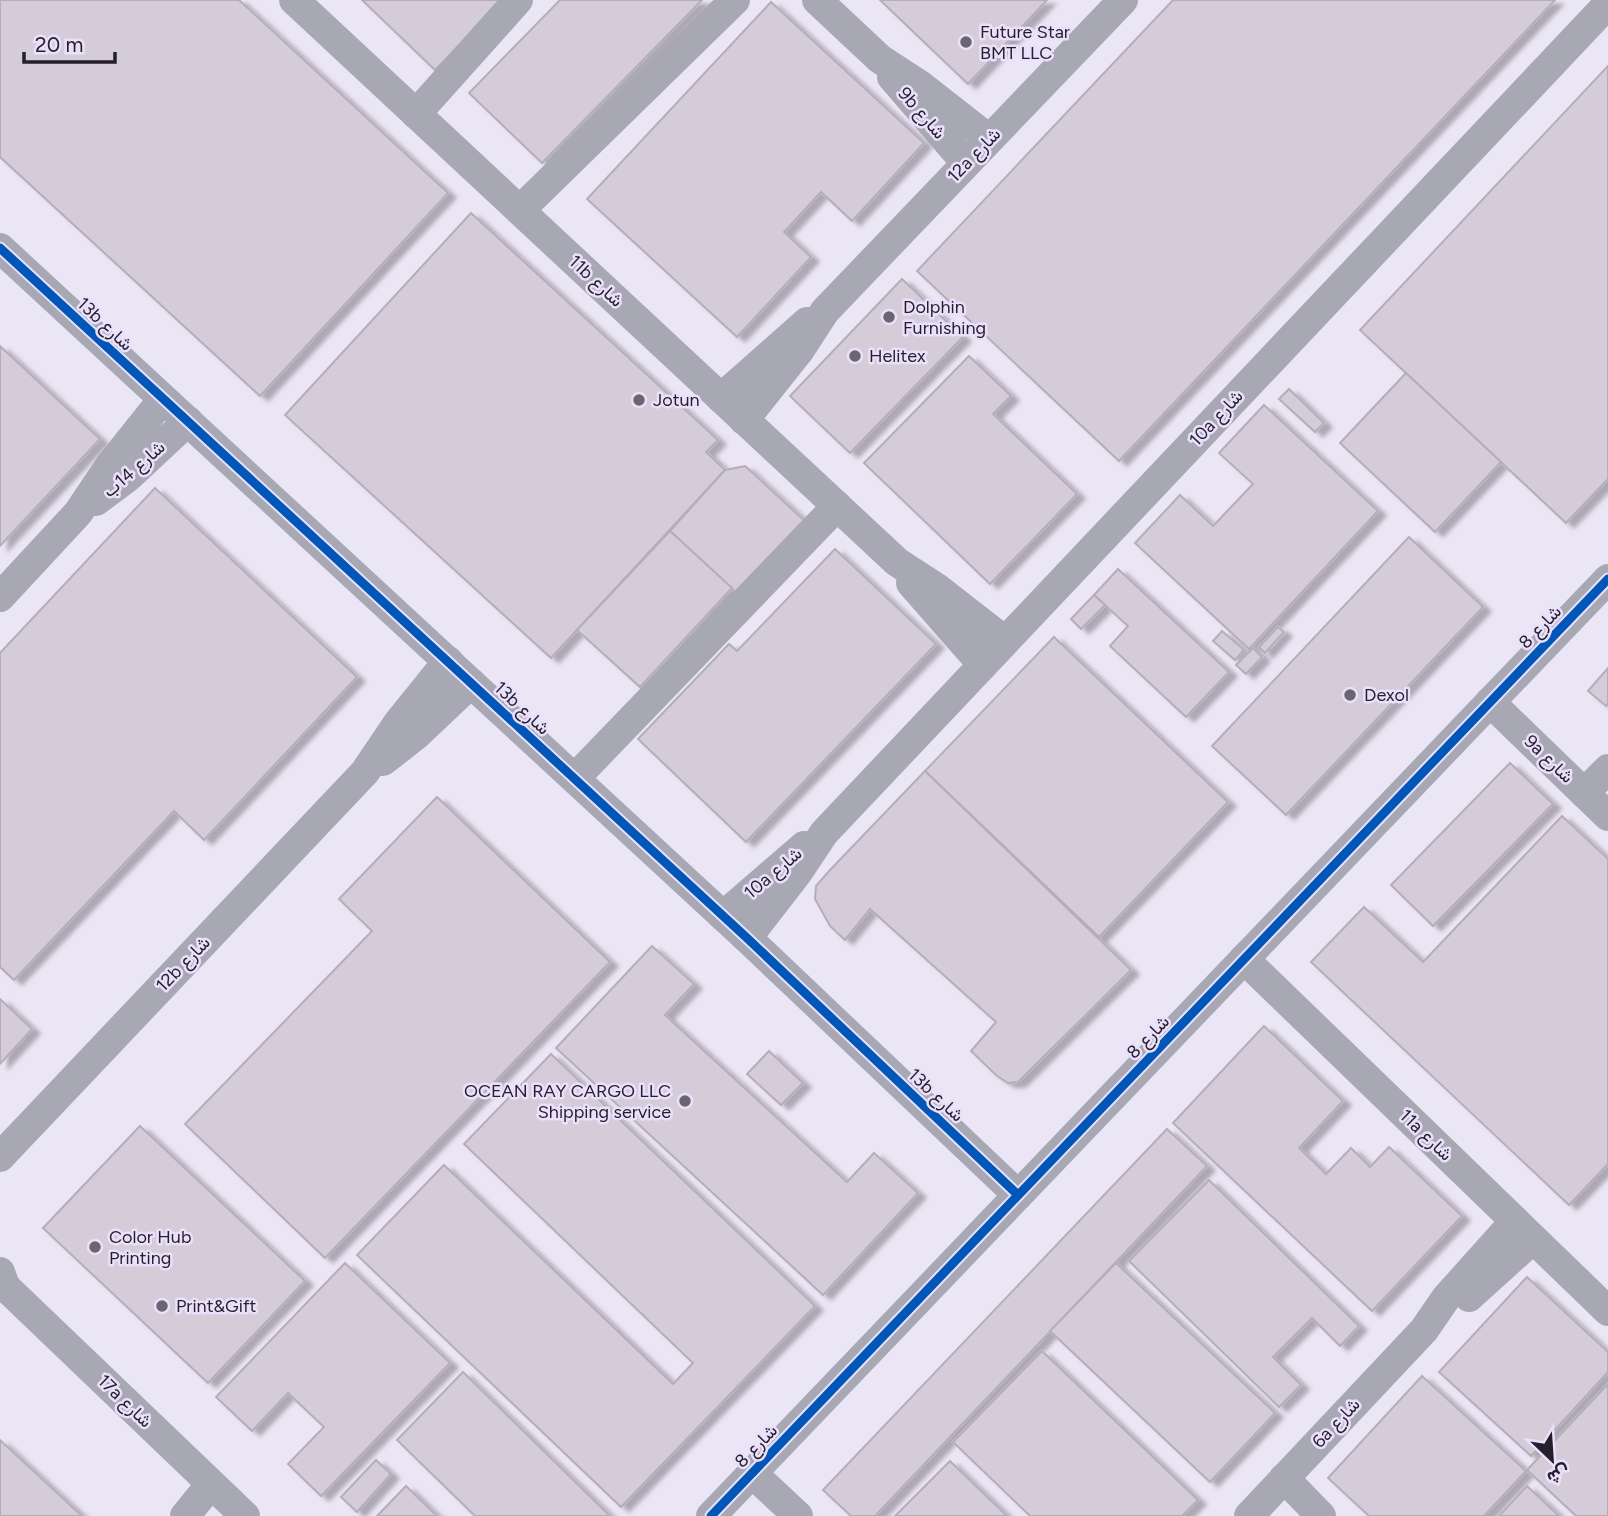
<svg xmlns="http://www.w3.org/2000/svg" width="1608" height="1516" font-family="Figtree,Vazirmatn,sans-serif">
<defs>
<filter id="shadow"><feDropShadow dx="8" dy="4.5" stdDeviation="2" flood-color="#0004"/></filter>
</defs>
<rect width="100%" height="100%" fill="#ebe6f5"/>
<!-- building -->
<g fill="#d4cdd9" stroke="#b5aeba" stroke-width="2" filter="url(#shadow)">
<path d="M0 0H239L448 193 260 396 0 157Z"/>
<path d="M362 0H503L435 70Z"/>
<path d="M560 0H702L542 163 469 93Z"/>
<path d="M880 0H1047L968 84Z"/>
<path d="M1173 0H1555L1119 461 917 271Z"/>
<path d="M771 2 924 143 852 221 821 192 784 232 811 257 737 337 587 199Z"/>
<path d="M1608 66V479L1566 523 1360 330Z"/>
<path d="M471 213 718 440 706 452 725 470 551 658 285 415Z"/>
<path d="M902 279 963 337 850 453 790 396Z"/>
<path d="M0 346 100 439 0 546Z"/>
<path d="M969 356 1011 396 993 414 1077 494 990 584 864 463Z"/>
<path d="M1406 373 1501 462 1435 532 1340 443Z"/>
<path d="M1289 389 1324 423 1315 432 1279 399Z"/>
<path d="M1264 405 1378 511 1249 649 1135 543 1180 495 1213 526 1253 484 1219 453Z"/>
<path d="M745 466 808 524 741 597 670 531 725 470Z"/>
<path d="M155 488 357 677 204 840 174 811 14 980 0 967V653Z"/>
<path d="M670 531 732 588 640 687 577 630Z"/>
<path d="M1409 537 1483 607 1286 815 1212 746Z"/>
<path d="M835 549 936 644 746 842 638 739 729 644 737 651Z"/>
<path d="M1118 569 1229 672 1186 717 1110 646 1128 626 1094 595Z"/>
<path d="M1094 595 1105 605 1081 629 1071 619Z"/>
<path d="M1278 627 1284 632 1265 653 1259 647Z"/>
<path d="M1222 631 1244 650 1235 660 1213 641Z"/>
<path d="M1054 637 1228 802 1099 937 925 771Z"/>
<path d="M1253 648 1262 657 1246 674 1236 665Z"/>
<path d="M1608 668V704L1606 706 1588 691Z"/>
<path d="M1510 763 1553 804 1433 926 1391 885Z"/>
<path d="M925 771 1131 970 1018 1082 1008 1083 997 1076 971 1051 996 1022 870 909 845 940 830 926 815 899 816 886 830 870Z"/>
<path d="M437 797 610 962 325 1258 185 1124 372 931 339 899Z"/>
<path d="M1562 816 1608 859V1164L1569 1205 1311 962 1364 907 1423 962Z"/>
<path d="M652 946 694 984 665 1015 847 1182 874 1153 918 1193 823 1295 556 1048Z"/>
<path d="M0 999 32 1029 0 1064Z"/>
<path d="M1264 1026 1343 1101 1299 1148 1326 1174 1351 1148 1370 1167 1389 1147 1462 1216 1372 1311 1173 1123Z"/>
<path d="M769 1051 803 1083 781 1105 747 1074Z"/>
<path d="M551 1054 815 1306 621 1507 357 1255 444 1165 673 1384 693 1363 464 1144Z"/>
<path d="M140 1126 305 1281 208 1383 43 1228Z"/>
<path d="M1167 1129 1207 1166 875 1516H851L823 1490Z"/>
<path d="M1209 1180 1359 1326 1340 1346 1312 1318 1273 1357 1301 1385 1279 1407 1129 1261Z"/>
<path d="M345 1263 450 1363 321 1496 288 1464 324 1427 288 1393 252 1431 216 1397Z"/>
<path d="M1116 1263 1275 1413 1210 1482 1050 1331Z"/>
<path d="M1527 1277 1608 1352V1372L1531 1456 1439 1372Z"/>
<path d="M1042 1351 1198 1500 1182 1516H1030L953 1442Z"/>
<path d="M463 1372 610 1516H475L397 1440Z"/>
<path d="M1422 1376 1526 1471 1484 1516H1369L1328 1478Z"/>
<path d="M1608 1384V1516H1576L1527 1470Z"/>
<path d="M0 1440 82 1516H0Z"/>
<path d="M376 1460 391 1474 357 1512 341 1497Z"/>
<path d="M950 1461 1007 1516H895Z"/>
<path d="M406 1486 437 1516H377Z"/>
<path d="M1527 1486 1559 1516H1499Z"/>
</g>
<g fill="none" stroke-linecap="round" stroke-linejoin="round">
<!-- minor -->
<g stroke="#a7a8b3" stroke-width="30">
<path d="M294 0 897 562 937 588 1005 641"/>
<path d="M817 0 880 59 920 85 989 139"/>
<path d="M892 77 966 163"/>
<path d="M416 114 518 0"/>
<path d="M520 210 735 0"/>
<path d="M0 248 747 938 1018 1195"/>
<path d="M721 398 807 322"/>
<path d="M744 420 799 351 825 311 1123 0"/>
<path d="M96 501 128 477 188 421"/>
<path d="M911 583 983 665"/>
<path d="M0 597 78 513 111 464 163 399"/>
<path d="M1490 702 1608 816"/>
<path d="M383 761 415 736 471 683"/>
<path d="M575 778 837 506"/>
<path d="M1584 793 1608 769"/>
<path d="M723 916 804 846"/>
<path d="M747 938 798 872 824 833 1608 4"/>
<path d="M1244 959 1608 1311"/>
<path d="M0 1157 365 772 398 723 448 661"/>
<path d="M0 1272 5 1286 12 1293 245 1516"/>
<path d="M1469 1297 1533 1239"/>
<path d="M752 1473 798 1516"/>
<path d="M1284 1478 1321 1516"/>
<path d="M185 1516 211 1484"/>
<path d="M711 1516 1608 579"/>
<path d="M1249 1516 1424 1330 1446 1298 1515 1221"/>
</g>
<defs>
<g id="cycleway">
<path d="M0 248 747 938 1018 1195"/>
<path d="M711 1516 1608 579"/>
</g>
</defs>
<!-- cycleway casing -->
<use href="#cycleway" stroke="#eae0fb" stroke-width="13"/>
<!-- cycleway -->
<use href="#cycleway" stroke="#0057b8" stroke-width="9"/>
</g>
<!-- markers -->
<g fill="#696572" stroke="#eae0fb" stroke-width="2.5">
<circle cx="966" cy="42" r="7"/>
<circle cx="889" cy="317" r="7"/>
<circle cx="855" cy="356" r="7"/>
<circle cx="639" cy="400" r="7"/>
<circle cx="1350" cy="695" r="7"/>
<circle cx="685" cy="1101" r="7"/>
<circle cx="95" cy="1247" r="7"/>
<circle cx="162" cy="1306" r="7"/>
</g>
<g text-anchor="middle" dominant-baseline="central" stroke-width="5" stroke-linejoin="round" paint-order="stroke">
<!-- poi labels -->
<g font-size="18" fill="#231f2b" stroke="#eae0fb" text-anchor="start">
<text x="980" y="32">Future Star<tspan x="980" dy="21">BMT LLC</tspan></text>
<text x="903" y="307">Dolphin<tspan x="903" dy="21">Furnishing</tspan></text>
<text x="869" y="356">Helitex</text>
<text x="653" y="400">Jotun</text>
<text x="1364" y="695">Dexol</text>
<text x="671" y="1091" text-anchor="end">OCEAN RAY CARGO LLC<tspan x="671" dy="21">Shipping service</tspan></text>
<text x="109" y="1237">Color Hub<tspan x="109" dy="21">Printing</tspan></text>
<text x="176" y="1306">Print&amp;Gift</text>
</g>
<!-- street labels -->
<g font-size="18" fill="#231f2b" stroke="#eae0fb">
<text transform="translate(922 113) rotate(49)">9b شارع</text>
<text transform="translate(974 155) rotate(-46)">12a شارع</text>
<text transform="translate(596 281) rotate(43)">11b شارع</text>
<text transform="translate(105 324) rotate(43)">13b شارع</text>
<text transform="translate(1216 418) rotate(-47)">10a شارع</text>
<text transform="translate(134 469) rotate(-41)">شارع 14ب</text>
<text transform="translate(1540 627) rotate(-46)">شارع 8</text>
<text transform="translate(522 708) rotate(43)">13b شارع</text>
<text transform="translate(1549 759) rotate(44)">9a شارع</text>
<text transform="translate(773 873) rotate(-40)">10a شارع</text>
<text transform="translate(183 964) rotate(-46)">12b شارع</text>
<text transform="translate(1148 1037) rotate(-46)">شارع 8</text>
<text transform="translate(936 1095) rotate(43)">13b شارع</text>
<text transform="translate(1426 1135) rotate(44)">11a شارع</text>
<text transform="translate(125 1401) rotate(44)">17a شارع</text>
<text transform="translate(1336 1423) rotate(-47)">6a شارع</text>
<text transform="translate(756 1446) rotate(-46)">شارع 8</text>
</g>
</g>
<!-- north arrow -->
<g transform="translate(1552 1460) rotate(155)" stroke="#eae0fb" stroke-width="5" paint-order="stroke">
<path d="M0-5L12 26L0 18L-12 26Z" fill="#231f2b"/>
<text y="-10" font-size="19" font-weight="bold" text-anchor="middle" fill="#231f2b">ش</text>
</g>
<!-- scale -->
<path d="M24 52v10h91v-10" fill="none" stroke="#231f2b" stroke-width="3.5"/>
<text x="35" y="52" font-size="21" fill="#231f2b" stroke="#eae0fb" stroke-width="5" paint-order="stroke">20 m</text>
</svg>
